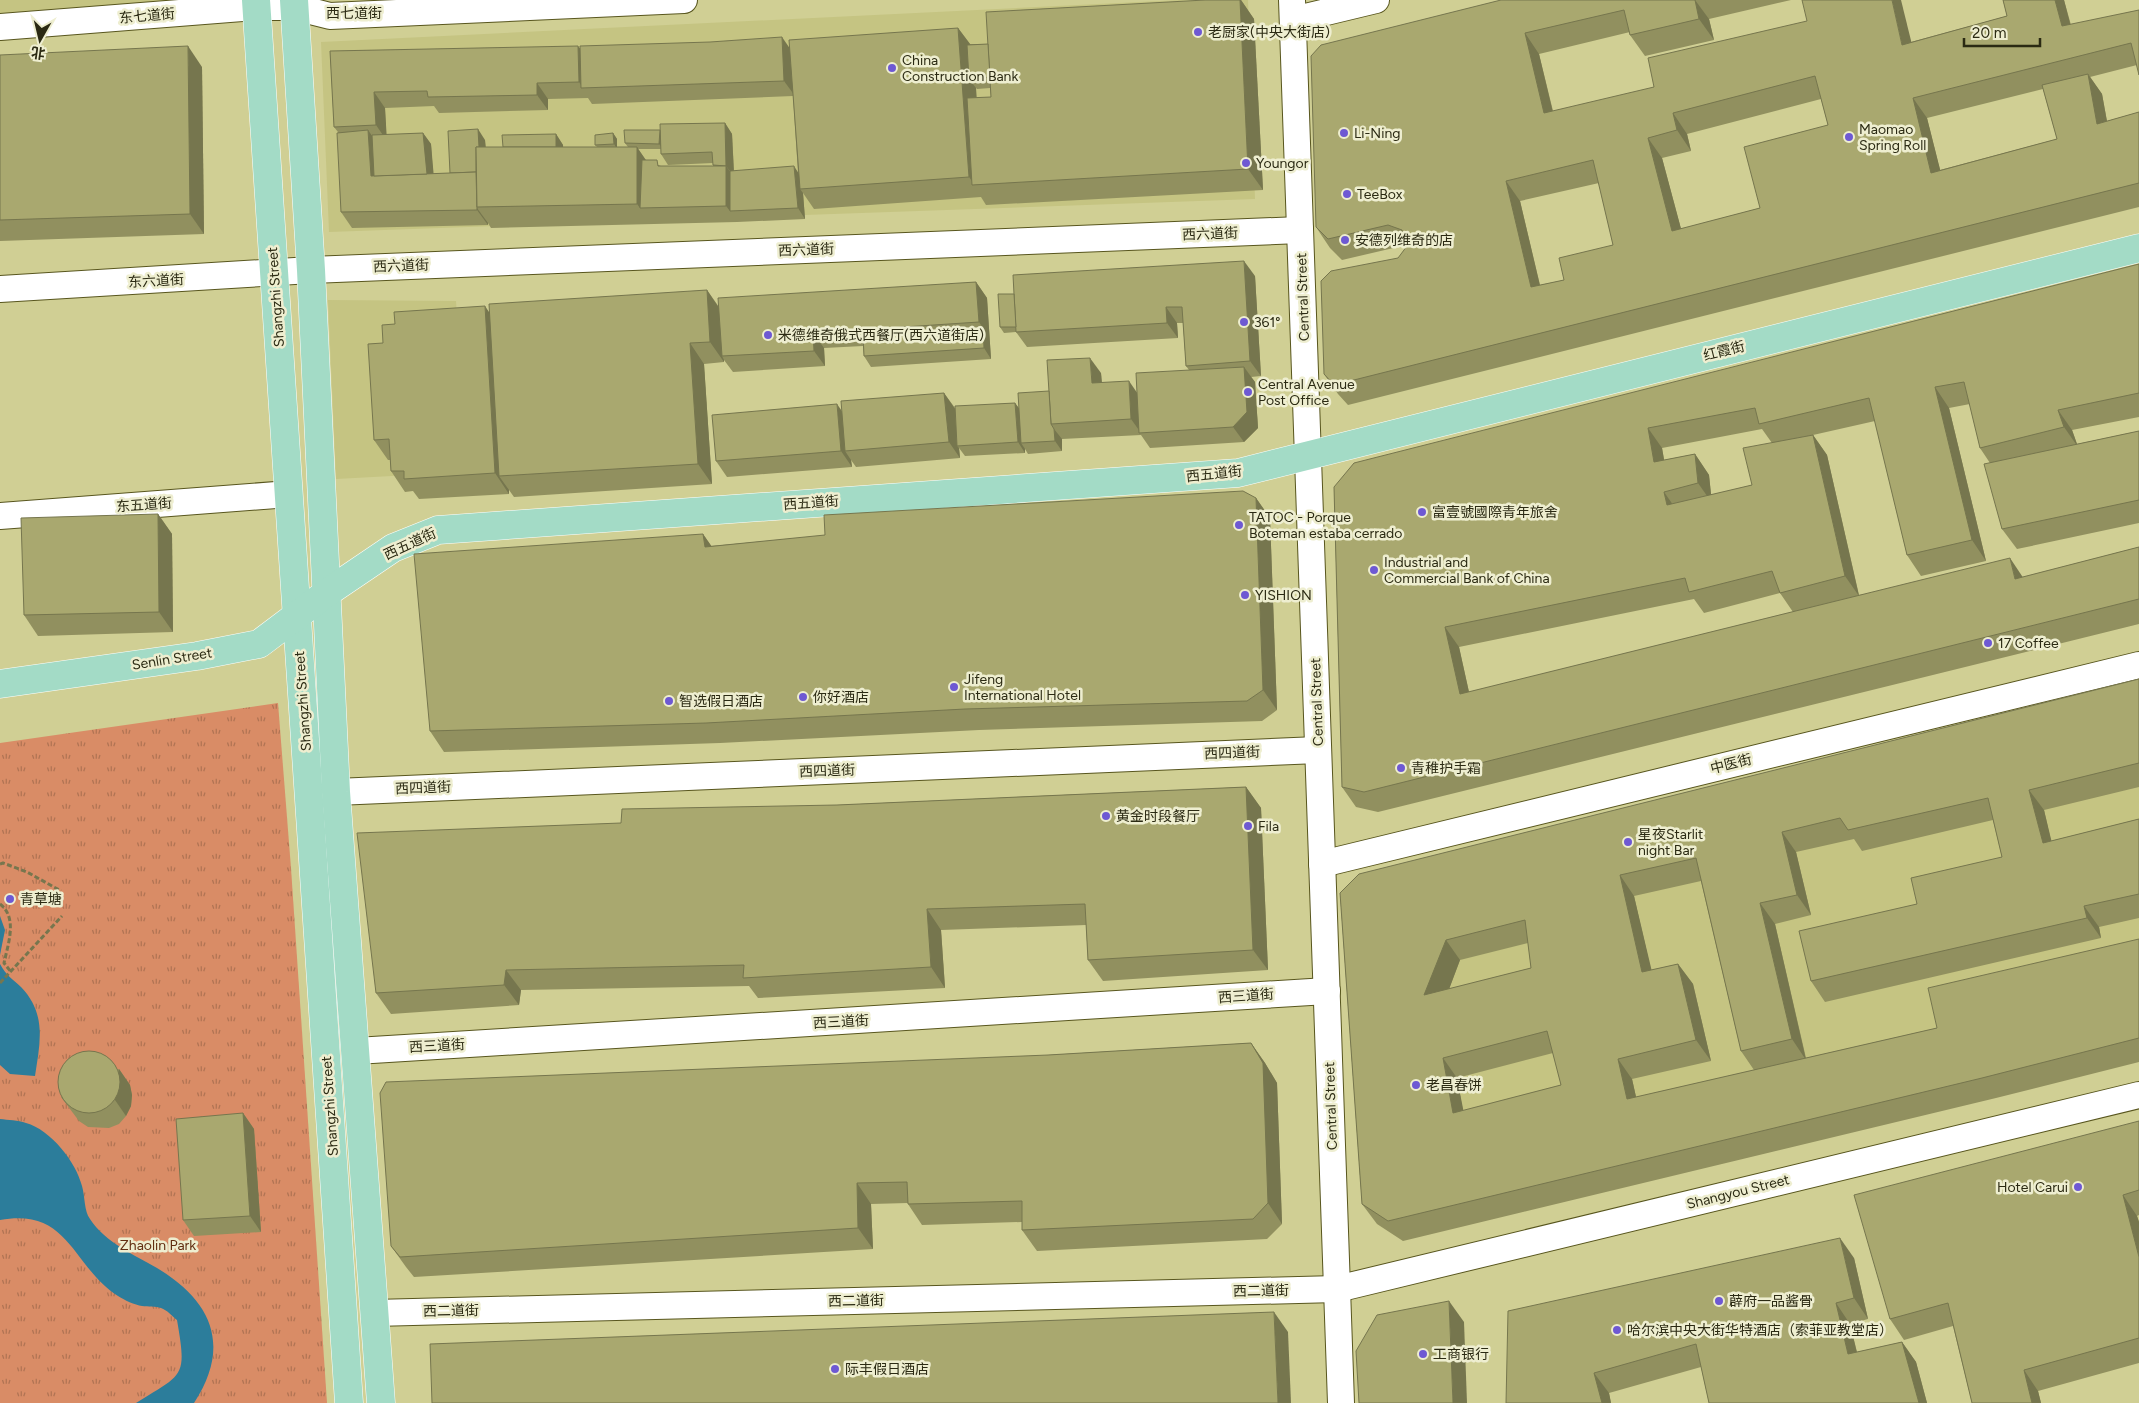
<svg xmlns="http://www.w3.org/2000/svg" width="2139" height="1403" font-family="Figtree,'Noto Sans SC',sans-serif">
<defs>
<pattern id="park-tufts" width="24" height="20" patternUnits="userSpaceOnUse" patternTransform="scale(1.25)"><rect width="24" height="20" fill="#d98c66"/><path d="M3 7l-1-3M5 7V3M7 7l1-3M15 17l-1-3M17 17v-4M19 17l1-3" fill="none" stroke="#b07353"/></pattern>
</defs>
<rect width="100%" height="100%" fill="#d0cf94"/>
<!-- built -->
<g fill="#c5c482">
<path d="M0 0H225L0 16Z"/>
<path d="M1180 0H1248L1255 199 329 232 321 42Z"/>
<path d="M328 300 456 301 466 472 336 479Z"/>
<path d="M2139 716V1053L1419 1216 1409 919Z"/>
</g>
<!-- park -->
<path fill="url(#park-tufts)" d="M278 703 291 868 327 1403H0V743Z"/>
<!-- water -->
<g fill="#2c7d9b">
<path d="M0 916 5 930 0 955Z"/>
<path d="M0 964C7 977 12 978 21 987 47 1014 40 1043 35 1076L10 1074 0 1065Z"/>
<path d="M0 1119C8 1120 18 1120 26 1123 51 1130 76 1162 82 1186 85 1196 84 1211 90 1219 105 1242 134 1255 157 1268 213 1302 231 1346 194 1403H136C184 1373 187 1378 177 1320 172 1316 167 1310 161 1308 156 1306 148 1307 142 1306 135 1305 124 1300 118 1296 72 1267 70 1207 0 1220Z"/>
</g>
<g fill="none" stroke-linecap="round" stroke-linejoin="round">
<defs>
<g id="minor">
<path d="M1292 0 1341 1403"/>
<path d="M1293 20 1376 0"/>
<path d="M0 27 256 7H294L330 16 684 0"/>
<path d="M0 289 311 270 1300 230"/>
<path d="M0 516 289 494"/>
<path d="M336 792 1318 750"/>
<path d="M1322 864 2139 665"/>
<path d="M356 1051 1327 991"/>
<path d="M374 1313 1337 1289 2139 1095"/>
</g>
<g id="major">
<path d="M256 0 349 1403"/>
<path d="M294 0 311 270 336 792 381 1403"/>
<path d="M0 684 197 656 259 644 328 592 393 548 438 530 1238 473 2139 248"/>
</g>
</defs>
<!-- minor casing -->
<use href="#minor" stroke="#58561e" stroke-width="28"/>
<!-- major casing -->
<use href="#major" stroke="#fff" stroke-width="29"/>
<!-- path -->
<g stroke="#77764e" stroke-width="3" stroke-dasharray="5 2.5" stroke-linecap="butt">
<path d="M0 864 3 863 27 872 61 891"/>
<path d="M0 904C18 918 8 944 4 963L11 972"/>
<path d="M0 983 62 916"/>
</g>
<!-- minor -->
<use href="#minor" stroke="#fff" stroke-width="26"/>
<!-- major -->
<use href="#major" stroke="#a3dbc6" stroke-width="28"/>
</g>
<!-- wall -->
<g fill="#91905f" fill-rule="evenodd">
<path d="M1205 0H1241L1254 19 1263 190 986 205 981 197 814 209 803 193 805 219 737 222 491 228 488 223V225L352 228 341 212 338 132 334 127 330 51 580 48 789 47 958 28 970 44H988ZM976 88 977 89 990 88 991 97 976 98ZM793 96 798 173 734 171 732 134 725 123 661 132 660 130 625 143 628 147H617V139L613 133 595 145 597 147H563V145L556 134 503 147H486L485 140 450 173 433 174 431 144 423 133 386 135 385 108 434 106 439 113 548 110V99L588 98 592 104ZM638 149H661V154L668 165 713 163V166H661L646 160Z"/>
<path d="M1501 0H1791L1709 19 1714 40 1645 56 1630 35V32L1539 54 1553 111 1911 42 2007 16 2003 0H2064L2071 25 2139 10 2137 65 2090 77 2102 94 2107 121 2139 112V207L1348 405 1338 394 1324 374 1406 247 1402 246 1342 260 1330 248 1316 227ZM2043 89 2057 139 1940 170 1927 118ZM1821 99 1828 125 1760 208 1681 229 1662 158 1691 151 1687 134ZM1599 183 1613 245 1564 280 1540 285 1520 201Z"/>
<path d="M0 55 202 67 204 234 0 241Z"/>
<path d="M2139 264V417L2072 430 2077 444 2139 431V523L2017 549 2002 529 1990 463 1980 448 1970 404 1949 408 1986 561 1921 576 1907 555 1875 421 1813 435 1827 455 1859 595 2023 577 2139 547V624L1378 812 1356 807 1342 787 1334 487ZM1762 429 1772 443 1752 485 1711 495 1709 475 1695 454 1664 460 1662 448ZM1780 593 1793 612 1469 692 1459 647 1694 599 1704 613Z"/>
<path d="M1255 276 1261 376 1251 377 1255 382 1258 428 1244 442 1150 448 1141 435 1062 439V451L1028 454 1025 449V453L965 456 959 448 960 458 856 467 851 460 852 467 727 477 716 461 842 412 944 393 955 408 1015 403 1019 408 1049 391 1101 373 1102 383 1137 393 1189 370 1186 366 1183 323H1177L1178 338 1027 347 1016 332 1004 333 1000 327Z"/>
<path d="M976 282 987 298 991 359 871 367 864 356 863 346 824 348 825 366 733 372 724 360V362L704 364 712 484 514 497 509 490V494L419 499 413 491 405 492 391 471 390 460H388L374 440 383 343 489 313 707 290 719 307Z"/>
<path d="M1256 498 1270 518 1277 710 1262 721 979 730 720 743 444 752 430 731 703 534 711 546Z"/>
<path d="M158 514 172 534 173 632 38 636 24 615Z"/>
<path d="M2139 679V787L2044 810 2051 841 2139 819V918L2099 927 2101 938 1825 1002 1811 981 1917 904 2002 857 1993 820 1862 851 1854 839 1796 852 1811 915 1775 924 1806 1058 1937 1028 2139 939V1062L1996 1098 1403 1241 1377 1224 1362 1204 1340 893ZM1701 881 1741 1051 1754 1070 1636 1097 1632 1079 1711 1061 1693 984 1678 964 1651 970 1634 896ZM1528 943 1531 968 1449 989 1460 960ZM1553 1053 1561 1085 1463 1111 1457 1078Z"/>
<path d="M1246 787 1261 808 1268 970 1103 981 1088 960 1086 925 941 930 945 988 758 998 749 986 521 990 519 1005 391 1014 376 993 621 823 837 805Z"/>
<path d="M1251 1043 1265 1063 1277 1083 1282 1224 1267 1239 1037 1251 1022 1230V1222L922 1225 908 1204V1203L871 1204 873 1249 414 1277 406 1267 391 1246 1048 1055Z"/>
<path d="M119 1069 130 1085 132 1095 131 1106 126 1116 119 1124 109 1128 88 1127 79 1121 61 1097Z"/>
<path d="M243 1113 254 1129 261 1232 194 1236 183 1220Z"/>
<path d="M2139 1121V1215L2137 1216 2139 1222V1363L2038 1391 2041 1403H1972L1953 1326 1904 1340 1890 1319Z"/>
<path d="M1854 1258 1868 1319 1850 1324 1857 1352 1902 1342 1916 1362 1927 1403H1709L1701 1367 1609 1393 1611 1403H1506Z"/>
</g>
<!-- shaded-wall -->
<g fill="#76764e">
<path d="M1240 0H1241L1254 19 1263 190 1248 169Z"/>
<path d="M1695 0 1709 19 1714 40 1699 19Z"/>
<path d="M1892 0H1901L1917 65 1902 45Z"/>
<path d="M2055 0H2064L2076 47 2062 26Z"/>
<path d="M958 28 973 48 969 79 976 88 983 184 975 185 969 177Z"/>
<path d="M1525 33 1539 54 1558 134 1544 113Z"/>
<path d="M782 37 793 53 795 96 784 81Z"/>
<path d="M188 46 202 67 204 234 190 214Z"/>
<path d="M578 46 589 61 583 88 579 82Z"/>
<path d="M2088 74 2102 94 2111 144 2097 124Z"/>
<path d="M537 83 548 99V110L537 95Z"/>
<path d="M374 92 385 108 387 141 376 125Z"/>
<path d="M1913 98 1927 118 1946 193 1931 173Z"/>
<path d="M1673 113 1687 134 1691 151 1677 130Z"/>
<path d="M725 123 732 134 734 176 726 166Z"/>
<path d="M478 129 485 140 488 207H477Z"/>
<path d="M368 130 379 146 381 181 371 176Z"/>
<path d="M660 130 664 136 663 149 659 144Z"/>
<path d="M423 133 431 144 435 190 427 179Z"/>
<path d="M613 133 617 139V149L614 144Z"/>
<path d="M556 134 563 145 564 168 556 157Z"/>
<path d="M1648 138 1662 158 1687 251 1672 231Z"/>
<path d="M637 147 651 168 640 208 637 204Z"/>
<path d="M726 166 737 181 730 211 726 206Z"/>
<path d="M794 166 801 177 800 189 803 193 805 219 798 208Z"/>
<path d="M1506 181 1520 201 1545 307 1531 287Z"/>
<path d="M477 208 488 223V225L477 210Z"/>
<path d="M1244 261 1255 276 1261 376 1250 361Z"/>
<path d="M976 282 987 298 991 359 984 348 983 328 979 322Z"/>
<path d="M707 290 721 311 722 356 724 360V362L710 342Z"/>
<path d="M485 306 499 327V476L509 490V494L495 473Z"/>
<path d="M1166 307 1177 323 1178 338 1167 323Z"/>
<path d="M813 333 824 348 825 366 814 351Z"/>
<path d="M690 343 704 364 712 484 698 464Z"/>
<path d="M1090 358 1101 373 1103 399 1092 383Z"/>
<path d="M1244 367 1255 382 1258 428 1244 442 1233 427Z"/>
<path d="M1129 381 1140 397 1141 433 1131 419Z"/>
<path d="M1935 387 1949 408 1986 561 1972 540Z"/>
<path d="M944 393 955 409 957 446 959 448 960 458 949 442Z"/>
<path d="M1015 403 1023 414 1021 443 1025 449V453L1018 442Z"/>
<path d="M837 404 848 420 845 451 851 460 852 467 841 451Z"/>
<path d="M2058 410 2072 430 2078 447 2064 427Z"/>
<path d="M1648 428 1662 448 1668 482 1654 462Z"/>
<path d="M1054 429 1062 439V451L1055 441Z"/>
<path d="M1813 435 1827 455 1859 596 1845 576Z"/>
<path d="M1695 454 1709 475 1712 503 1698 483Z"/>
<path d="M1664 492 1678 512 1667 505Z"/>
<path d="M1256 498 1270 518 1277 710 1263 690Z"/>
<path d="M158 514 172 534 173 632 159 612Z"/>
<path d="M703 534 717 554 705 547Z"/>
<path d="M2010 558 2024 579H2015Z"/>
<path d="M1445 627 1459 647 1474 715 1460 694Z"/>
<path d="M1246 787 1261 808 1268 970 1253 950Z"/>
<path d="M2029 790 2044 810 2057 864 2043 843Z"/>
<path d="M1782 832 1796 852 1811 915 1797 895Z"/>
<path d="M1620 875 1634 896 1657 993 1642 972Z"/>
<path d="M1760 903 1775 924 1806 1060 1792 1039Z"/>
<path d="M2084 906 2099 927 2101 938 2087 918Z"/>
<path d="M927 909 941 930 945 988 931 967Z"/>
<path d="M1446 940 1460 960 1439 1016 1424 995Z"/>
<path d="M1678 964 1693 984 1711 1061 1696 1040Z"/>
<path d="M506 970 521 990 519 1005 504 985Z"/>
<path d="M1251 1043 1265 1063 1277 1083 1282 1224 1268 1203Z"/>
<path d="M1443 1058 1457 1078 1468 1134 1453 1113Z"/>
<path d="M1618 1059 1632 1079 1641 1119 1627 1099Z"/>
<path d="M119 1069 130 1085 132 1095 131 1106 126 1116 115 1100Z"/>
<path d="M243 1113 254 1129 261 1232 250 1216Z"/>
<path d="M857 1183 871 1204 873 1249 858 1228Z"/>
<path d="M2123 1195 2137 1216 2139 1222V1257Z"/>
<path d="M1840 1238 1854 1258 1868 1319 1854 1298Z"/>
<path d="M1449 1301 1464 1322 1467 1403H1453Z"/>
<path d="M1836 1303 1850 1324 1862 1374 1848 1354Z"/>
<path d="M1274 1312 1288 1332 1291 1403H1278Z"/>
<path d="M1902 1342 1916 1362 1927 1403H1919Z"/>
<path d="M2024 1370 2038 1391 2041 1403H2032Z"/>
<path d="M1594 1373 1609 1393 1611 1403H1602Z"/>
</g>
<!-- building -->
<g fill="#a9a86f" stroke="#76764e" fill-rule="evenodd">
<path d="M1205 0H1240L1248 169 972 185 967 98 991 97 986 12Z"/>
<path d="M1501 0H1695L1699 19 1630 35 1624 10 1525 33 1544 113 1654 87 1648 58 1807 21 1802 0H1892L1902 45 2007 16 2003 0H2055L2062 26 2139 10V75L2131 43 1913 98 1931 173 2057 139 2042 85 2088 74 2097 124 2139 112V183L1334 385 1324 374 1321 281 1331 271 1398 258 1407 246 1402 230 1388 225 1328 239 1316 227 1311 56 1321 45ZM1815 76 1828 125 1744 147 1760 208 1672 231 1648 138 1677 130 1673 113ZM1593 160 1613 245 1559 258 1564 280 1531 287 1506 181Z"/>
<path d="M958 28 969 177 800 189 789 40Z"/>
<path d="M782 37 784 81 581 88 580 46 710 42Z"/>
<path d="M988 44 990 77 969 79 967 45Z"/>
<path d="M188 46 190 214 0 220V55Z"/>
<path d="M578 46 579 82 537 83V95L428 97 427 91 374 92 376 125 334 127 330 51Z"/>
<path d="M725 123 726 166 713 165 712 152 661 154 660 124Z"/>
<path d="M478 129 479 147H476V173V172L450 173 448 131Z"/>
<path d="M368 130 371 176 476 172 477 210 341 212 337 133Z"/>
<path d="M624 130H660L659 144 625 143Z"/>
<path d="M423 133 427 174 374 176 372 135Z"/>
<path d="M613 133 614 144 595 145V135Z"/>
<path d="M556 134V147H503L502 135Z"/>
<path d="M476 147H637V204L477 207Z"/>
<path d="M642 160H657L658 166H726V206L640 208Z"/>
<path d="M794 166 798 208 730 211V171Z"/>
<path d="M1244 261 1250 361 1186 366 1182 307H1166L1167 323 1016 332 1013 275Z"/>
<path d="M2139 264V393L2058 410 2064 427 1980 448 1964 382 1935 387 1972 540 1907 555 1869 398 1759 424 1755 408 1648 428 1654 462 1695 454 1698 483 1664 492 1667 505 1752 485 1743 448 1813 435 1845 576 1780 593 1772 571 1689 592 1685 578 1445 627 1460 694 2010 558 2015 579 2139 547V599L1364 792 1342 787 1334 487 1354 463Z"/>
<path d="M976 282 979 322 813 333 814 351 722 356 718 298Z"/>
<path d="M707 290 710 342 690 343 698 464 499 476 489 304Z"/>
<path d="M998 294H1014L1016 327H1000Z"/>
<path d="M485 306 495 473 404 479V471H391L389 439 374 440 368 344 383 343 382 325 395 324 394 312Z"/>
<path d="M983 328 984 348 864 356 863 335Z"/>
<path d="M1090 358 1092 383 1129 381 1131 419 1051 424 1047 360Z"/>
<path d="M1244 367 1247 412 1233 427 1139 433 1136 373Z"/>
<path d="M1049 391 1051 424 1054 429 1055 441 1021 443 1018 393Z"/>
<path d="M944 393 949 442 845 451 841 401Z"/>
<path d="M1015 403 1018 442 957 446 955 406Z"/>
<path d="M837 404 841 451 716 461 712 415Z"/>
<path d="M2139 431V500L2002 529 1984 464Z"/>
<path d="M1243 491 1256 498 1263 690 1247 701 965 709 706 723 430 731 414 554 703 534 705 547 825 535 824 515Z"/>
<path d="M158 514 159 612 24 615 21 518Z"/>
<path d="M2139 679V763L2029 790 2043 843 2139 819V894L2084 906 2087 918 1811 981 1799 931 1917 904 1911 878 2002 857 1988 798 1848 830 1840 818 1782 832 1797 895 1760 903 1792 1039 1741 1051 1696 858 1620 875 1642 972 1678 964 1696 1040 1618 1059 1627 1099 1937 1028 1928 988 2139 939V1038L1982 1078 1388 1221 1362 1204 1340 893 1359 874ZM1525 920 1531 968 1424 995 1446 940ZM1547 1031 1561 1085 1453 1113 1443 1058Z"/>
<path d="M1246 787 1253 950 1088 960 1085 904 927 909 931 967 743 978 744 965 506 970 504 985 376 993 357 833 621 823 622 809 837 805Z"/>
<path d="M1251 1043 1263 1063 1268 1203 1253 1219 1022 1230V1201L908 1204 907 1182 857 1183 858 1228 400 1257 391 1246 380 1093 386 1082 1048 1055Z"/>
<circle cx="89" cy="1082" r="31"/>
<path d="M243 1113 250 1216 183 1220 176 1119Z"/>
<path d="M2139 1121V1190L2123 1195 2139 1257V1338L2024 1370 2032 1403H1972L1948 1303 1890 1319 1854 1195Z"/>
<path d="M1840 1238 1854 1298 1836 1303 1848 1354 1902 1342 1919 1403H1709L1696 1344 1594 1373 1602 1403H1506L1508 1311Z"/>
<path d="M1449 1301 1453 1403H1359L1356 1351 1377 1315Z"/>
<path d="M1274 1312 1278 1403H432L430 1344Z"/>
</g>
<!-- markers -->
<g fill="#6e59d3" stroke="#eeeed0" stroke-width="2">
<circle cx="1198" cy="32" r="5"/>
<circle cx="892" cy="68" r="5"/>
<circle cx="1344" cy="133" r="5"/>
<circle cx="1849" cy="137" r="5"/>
<circle cx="1246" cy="163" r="5"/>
<circle cx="1347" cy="194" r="5"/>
<circle cx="1345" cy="240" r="5"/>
<circle cx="1244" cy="322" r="5"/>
<circle cx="768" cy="335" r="5"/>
<circle cx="1248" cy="392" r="5"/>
<circle cx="1422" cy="512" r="5"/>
<circle cx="1239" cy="525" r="5"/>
<circle cx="1374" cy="570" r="5"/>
<circle cx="1245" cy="595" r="5"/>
<circle cx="1988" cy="643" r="5"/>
<circle cx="954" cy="687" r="5"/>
<circle cx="803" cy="697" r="5"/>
<circle cx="669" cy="701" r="5"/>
<circle cx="1401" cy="768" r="5"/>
<circle cx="1106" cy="816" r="5"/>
<circle cx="1248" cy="826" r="5"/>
<circle cx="1628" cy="842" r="5"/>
<circle cx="10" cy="899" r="5"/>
<circle cx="1416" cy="1085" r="5"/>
<circle cx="2078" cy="1187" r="5"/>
<circle cx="1719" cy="1301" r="5"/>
<circle cx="1617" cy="1330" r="5"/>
<circle cx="1423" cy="1354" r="5"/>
<circle cx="835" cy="1369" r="5"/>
</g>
<g text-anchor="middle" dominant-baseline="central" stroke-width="5" stroke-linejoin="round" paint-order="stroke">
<!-- street labels -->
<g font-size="14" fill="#2b2a13" stroke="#eeeed0">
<text x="354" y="13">西七道街</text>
<text transform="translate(147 16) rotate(-5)">东七道街</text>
<text transform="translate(1210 234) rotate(-2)">西六道街</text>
<text transform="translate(806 250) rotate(-2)">西六道街</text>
<text transform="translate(401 266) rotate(-2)">西六道街</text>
<text transform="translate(156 281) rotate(-3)">东六道街</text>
<text transform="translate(276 297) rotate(-94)">Shangzhi Street</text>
<text transform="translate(1303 297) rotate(-92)">Central Street</text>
<text transform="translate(1724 351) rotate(-14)">红霞街</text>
<text transform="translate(1214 474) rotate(-6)">西五道街</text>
<text transform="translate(811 503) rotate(-4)">西五道街</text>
<text transform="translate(144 505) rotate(-4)">东五道街</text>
<text transform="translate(410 544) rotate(-25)">西五道街</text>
<text transform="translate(172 659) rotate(-9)">Senlin Street</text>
<text transform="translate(303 701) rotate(-94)">Shangzhi Street</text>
<text transform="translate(1317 702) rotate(-92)">Central Street</text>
<text transform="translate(1232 753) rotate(-2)">西四道街</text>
<text transform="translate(1731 764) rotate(-14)">中医街</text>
<text transform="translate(827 771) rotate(-2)">西四道街</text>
<text transform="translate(423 788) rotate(-2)">西四道街</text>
<text transform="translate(1246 996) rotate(-4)">西三道街</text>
<text transform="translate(841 1022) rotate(-3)">西三道街</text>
<text transform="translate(437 1046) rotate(-3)">西三道街</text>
<text transform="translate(330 1106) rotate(-94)">Shangzhi Street</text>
<text transform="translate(1331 1106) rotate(-92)">Central Street</text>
<text transform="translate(1738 1192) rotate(-14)">Shangyou Street</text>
<text transform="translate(1261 1291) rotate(-1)">西二道街</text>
<text transform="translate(856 1301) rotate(-1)">西二道街</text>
<text transform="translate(451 1311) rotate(-1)">西二道街</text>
</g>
<!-- poi labels -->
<g font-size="14" fill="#2b2a13" stroke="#eeeed0" text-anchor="start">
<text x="1208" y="32">老厨家(中央大街店)</text>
<text x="902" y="60">China<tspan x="902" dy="16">Construction Bank</tspan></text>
<text x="1859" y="129">Maomao<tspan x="1859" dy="16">Spring Roll</tspan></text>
<text x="1354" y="133">Li-Ning</text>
<text x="1256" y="163">Youngor</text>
<text x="1357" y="194">TeeBox</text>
<text x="1355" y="240">安德列维奇的店</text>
<text x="1254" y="322">361°</text>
<text x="778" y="335">米德维奇俄式西餐厅(西六道街店)</text>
<text x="1258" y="384">Central Avenue<tspan x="1258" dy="16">Post Office</tspan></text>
<text x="1432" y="512">富壹號國際青年旅舍</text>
<text x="1249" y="517">TATOC - Porque<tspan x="1249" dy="16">Boteman estaba cerrado</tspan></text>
<text x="1384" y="562">Industrial and<tspan x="1384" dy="16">Commercial Bank of China</tspan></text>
<text x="1255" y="595">YISHION</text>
<text x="1998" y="643">17 Coffee</text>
<text x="964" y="679">Jifeng<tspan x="964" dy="16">International Hotel</tspan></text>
<text x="813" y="697">你好酒店</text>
<text x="679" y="701">智选假日酒店</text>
<text x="1411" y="768">青稚护手霜</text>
<text x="1116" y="816">黄金时段餐厅</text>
<text x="1258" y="826">Fila</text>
<text x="1638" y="834">星夜Starlit<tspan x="1638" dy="16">night Bar</tspan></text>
<text x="20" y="899">青草塘</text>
<text x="1426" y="1085">老昌春饼</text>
<text x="2068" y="1187" text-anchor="end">Hotel Carui</text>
<text x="1729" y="1301">薜府一品酱骨</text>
<text x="1627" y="1330">哈尔滨中央大街华特酒店（索菲亚教堂店）</text>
<text x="1433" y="1354">工商银行</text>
<text x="845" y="1369">际丰假日酒店</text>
</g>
<!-- park labels -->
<g font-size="14" fill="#622e11" stroke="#eeeed0">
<text x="158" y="1245">Zhaolin Park</text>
</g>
</g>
<!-- north arrow -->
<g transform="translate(40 40) rotate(188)" stroke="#eeeed0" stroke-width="4" paint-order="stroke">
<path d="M0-4L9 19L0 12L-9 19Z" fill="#2b2a13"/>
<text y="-8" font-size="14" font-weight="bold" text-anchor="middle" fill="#2b2a13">北</text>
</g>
<!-- scale -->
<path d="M1964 38v8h76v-8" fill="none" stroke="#2b2a13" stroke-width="2.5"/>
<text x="1972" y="38" font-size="15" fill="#2b2a13" stroke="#eeeed0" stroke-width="4" paint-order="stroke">20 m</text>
</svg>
